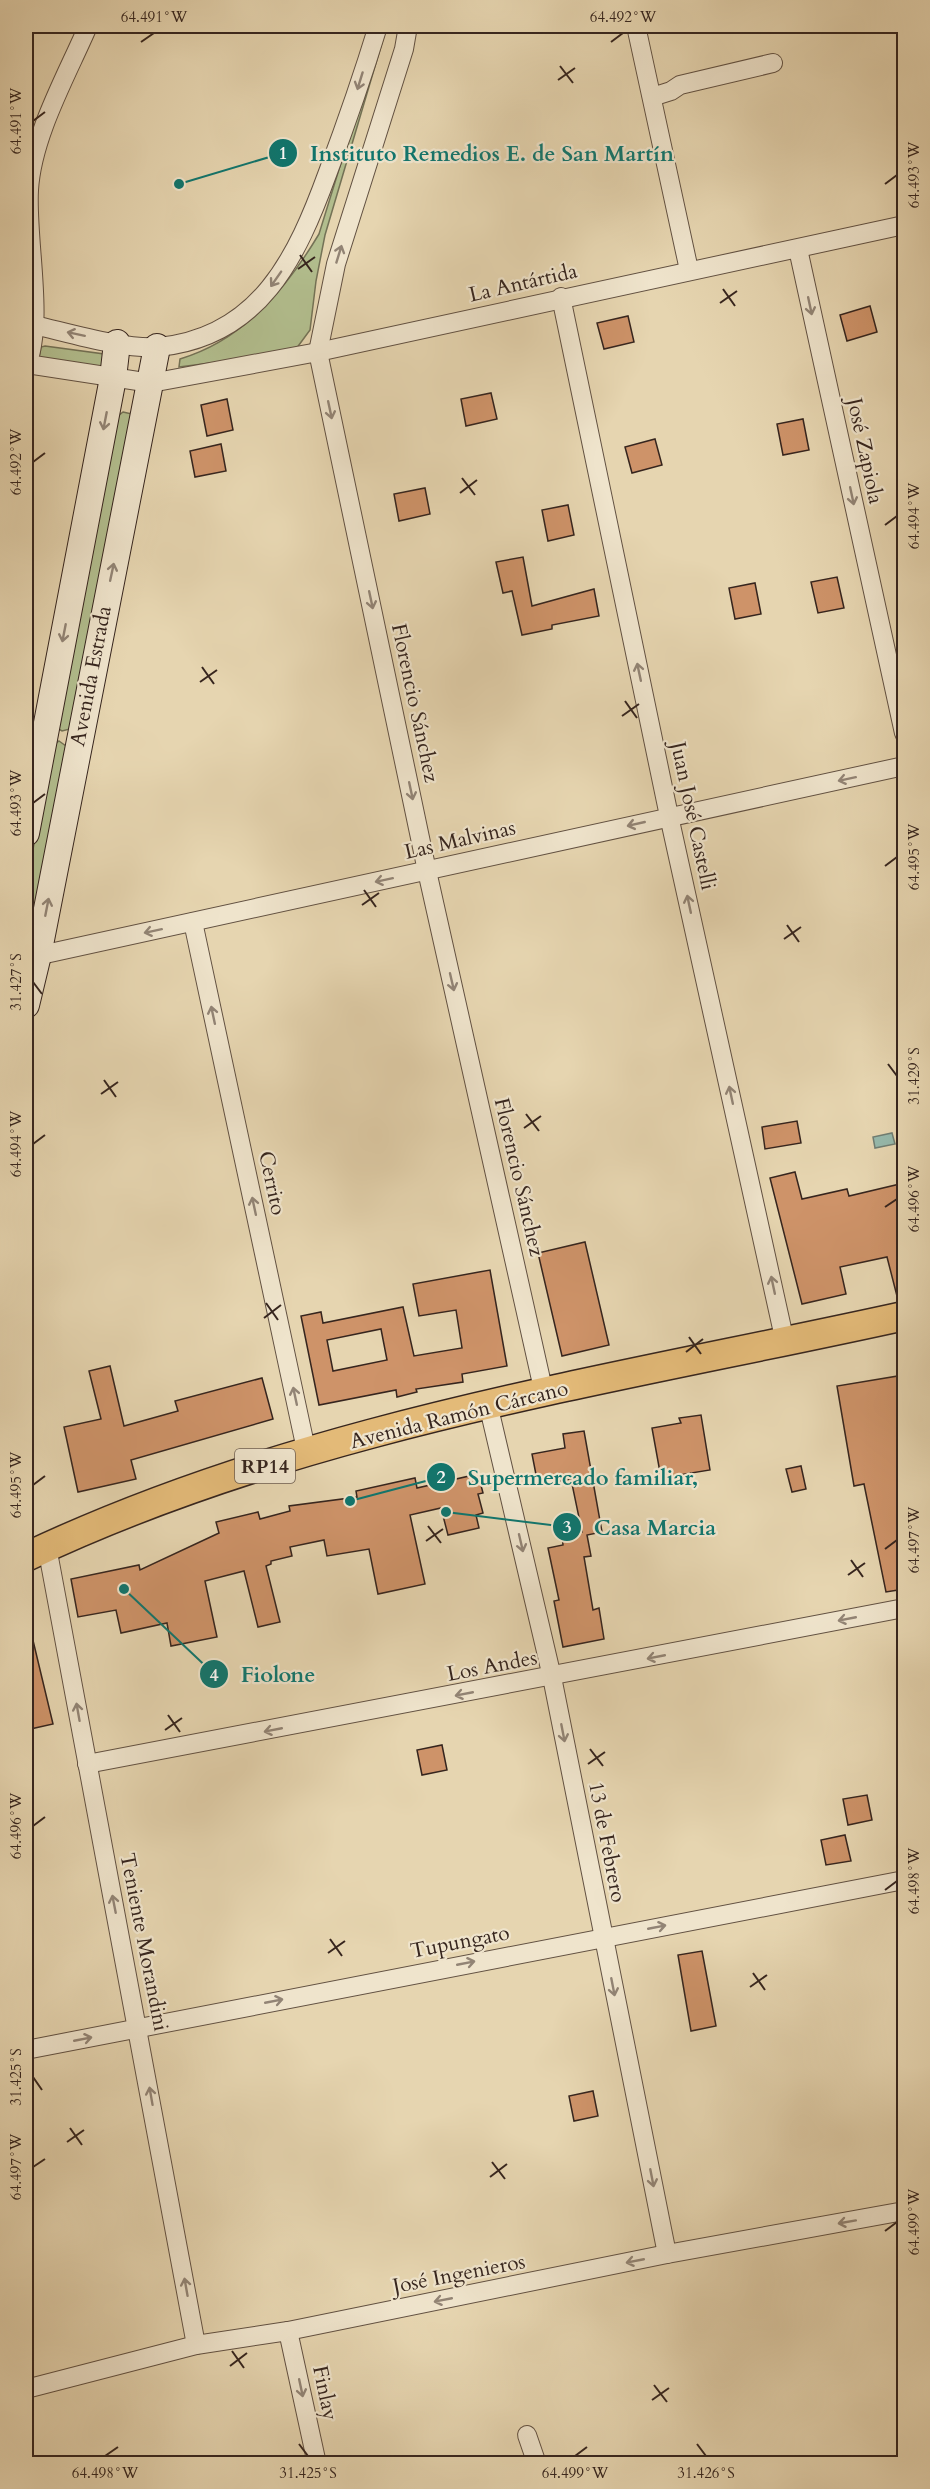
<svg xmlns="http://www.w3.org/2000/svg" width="930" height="2489" font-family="Cardo,serif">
<rect width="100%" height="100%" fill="#e6d5b0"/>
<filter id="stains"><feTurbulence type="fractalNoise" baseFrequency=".00333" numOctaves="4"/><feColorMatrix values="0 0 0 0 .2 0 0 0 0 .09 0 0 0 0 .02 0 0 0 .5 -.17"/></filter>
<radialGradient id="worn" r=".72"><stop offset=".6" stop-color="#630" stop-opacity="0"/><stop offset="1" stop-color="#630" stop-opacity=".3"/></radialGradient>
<!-- green -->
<g fill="#b2be8e" stroke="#747256" stroke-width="1.5">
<path d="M384 36 325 235 316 281 310 330 296 349 282 354 179 367 180 359C244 340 286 289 319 234L380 37Z"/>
<path d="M45 346 104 354 102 367 39 358 41 347Z"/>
<path d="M123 412 132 414 70 729 62 731 57 728 118 416Z"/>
<path d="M59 741 66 746 28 945 26 946V889L51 747Z"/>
</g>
<!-- water -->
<path fill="#96b9ac" stroke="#707e73" stroke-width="1.5" d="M892 1133 895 1144 875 1148 873 1137Z"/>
<!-- building -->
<g fill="#ce9369" stroke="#36251e" stroke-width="1.5" fill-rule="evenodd">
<path d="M870 306 877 332 847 341 840 315Z"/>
<path d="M628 316 634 342 604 349 597 323Z"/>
<path d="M491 393 497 419 466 426 461 399Z"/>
<path d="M227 399 233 430 207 436 201 405Z"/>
<path d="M803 419 809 450 783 455 777 424Z"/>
<path d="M655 439 662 465 632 473 625 447Z"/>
<path d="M221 444 226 471 195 477 190 451Z"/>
<path d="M425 488 430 514 399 521 394 494Z"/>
<path d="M568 505 574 535 548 541 542 510Z"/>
<path d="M523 557 532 606 594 589 599 616 552 625V629L522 635 512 591 503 593 496 562Z"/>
<path d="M837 577 844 608 818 613 811 582Z"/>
<path d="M755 583 761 614 735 619 729 588Z"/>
<path d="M797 1121 801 1143 765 1149 762 1127Z"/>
<path d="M795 1172 802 1199 847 1189 849 1196 904 1183V1300H898L887 1257 840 1267 846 1294 802 1304 770 1178Z"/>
<path d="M585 1242 609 1345 562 1356 538 1253Z"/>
<path d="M490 1270 507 1366 462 1374 463 1382 416 1389 417 1392 397 1397 396 1390 319 1405 301 1316 321 1312 323 1323 403 1307 414 1356 462 1348 456 1310 419 1316 413 1284ZM381 1329 387 1360 333 1371 327 1340Z"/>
<path d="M110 1366 124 1426 178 1411 175 1401 262 1378 273 1419 131 1460 136 1479 78 1492 64 1427 101 1419 89 1371Z"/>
<path d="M904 1375V1589L886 1592 864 1484 854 1486 837 1386Z"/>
<path d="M701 1415 710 1470 661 1478 652 1428 681 1423 679 1418Z"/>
<path d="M584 1431 602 1532 587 1535 591 1556 584 1557 593 1610 599 1608 604 1639 563 1647 554 1601 559 1600 548 1548 563 1545 562 1536 582 1532 571 1479 538 1485 532 1454 565 1448 563 1434Z"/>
<path d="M801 1466 806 1489 792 1492 786 1469Z"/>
<path d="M478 1474 483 1493 478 1494 483 1513 476 1515 479 1528 448 1535 441 1508 410 1515 425 1584 378 1594 369 1549 327 1556 324 1540 290 1547 292 1556 271 1561V1564L266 1566 280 1622 258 1627 244 1571 205 1581 217 1637 171 1646 167 1623 121 1633 116 1610 78 1617 71 1579 139 1565 140 1570 219 1533 216 1522 258 1512 260 1519 290 1511 289 1506 357 1497 356 1491 415 1478 417 1488Z"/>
<path d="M26 1632H31L53 1724 26 1730Z"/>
<path d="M442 1745 447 1770 422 1775 417 1750Z"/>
<path d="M867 1795 872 1820 848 1825 843 1799Z"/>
<path d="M845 1835 851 1861 826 1865 821 1840Z"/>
<path d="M702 1951 716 2026 691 2031 678 1955Z"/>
<path d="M593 2091 598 2116 574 2121 569 2096Z"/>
</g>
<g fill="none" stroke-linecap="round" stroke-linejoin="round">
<defs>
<g id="street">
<path d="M408 26 404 49 336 264 318 352 427 871 544 1393"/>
<path d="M636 26 689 270"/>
<path d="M652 97 671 91 680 85 773 63"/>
<path d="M798 249 904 733"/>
<path d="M561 297 669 816 785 1342"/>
<path d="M34 325C69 333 125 350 159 347 260 337 297 257 328 172 346 124 363 75 378 26"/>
<path d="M27 364 151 383 318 352 904 225"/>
<path d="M26 368C45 320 26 242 29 190 32 136 67 75 88 26"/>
<path d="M193 922 307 1454"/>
<path d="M27 958 904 766"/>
<path d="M488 1404 552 1677 667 2254"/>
<path d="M47 1547 196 2345"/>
<path d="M87 1764 904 1608"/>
<path d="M26 2050 904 1880"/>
<path d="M288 2331 317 2464"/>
<path d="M26 2389 196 2345 288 2331 667 2254 904 2211"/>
<path d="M527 2435 537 2464"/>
</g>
<g id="secondary">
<path d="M26 833 113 378 117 343"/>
<path d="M26 1005 38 955 157 347"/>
</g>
<path id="primary" d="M26 1557C301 1426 609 1381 904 1316"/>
</defs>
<!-- street casing -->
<use href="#street" stroke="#625142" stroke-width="20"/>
<!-- secondary casing -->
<use href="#secondary" stroke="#36251e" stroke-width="28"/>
<!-- primary casing -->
<use href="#primary" stroke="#36251e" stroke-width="31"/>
<!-- street -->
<use href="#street" stroke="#efe4cc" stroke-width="18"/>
<!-- secondary -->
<use href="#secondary" stroke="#efe4cc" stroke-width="26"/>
<!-- primary -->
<use href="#primary" stroke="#e3ba78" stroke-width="28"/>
</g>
<!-- one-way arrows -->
<defs><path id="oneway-shaft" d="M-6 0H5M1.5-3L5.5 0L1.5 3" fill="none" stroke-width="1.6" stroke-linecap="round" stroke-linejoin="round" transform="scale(1.5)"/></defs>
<g stroke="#928475">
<use href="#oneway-shaft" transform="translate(360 81) rotate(107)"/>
<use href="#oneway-shaft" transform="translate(339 254) rotate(-73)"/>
<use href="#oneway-shaft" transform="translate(276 279) rotate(125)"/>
<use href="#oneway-shaft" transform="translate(810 306) rotate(78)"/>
<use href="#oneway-shaft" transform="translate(76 334) rotate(-168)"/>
<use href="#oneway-shaft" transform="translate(330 410) rotate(78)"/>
<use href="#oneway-shaft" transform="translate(105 421) rotate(101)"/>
<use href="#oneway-shaft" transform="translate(852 496) rotate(78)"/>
<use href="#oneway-shaft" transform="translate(112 572) rotate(-78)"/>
<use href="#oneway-shaft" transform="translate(371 600) rotate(78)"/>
<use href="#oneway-shaft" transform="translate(64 633) rotate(101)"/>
<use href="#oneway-shaft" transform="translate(639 672) rotate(-102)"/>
<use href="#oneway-shaft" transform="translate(847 779) rotate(168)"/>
<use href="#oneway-shaft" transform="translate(411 791) rotate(78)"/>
<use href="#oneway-shaft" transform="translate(636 824) rotate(167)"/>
<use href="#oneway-shaft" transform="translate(384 880) rotate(168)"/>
<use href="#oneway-shaft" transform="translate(689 904) rotate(-102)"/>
<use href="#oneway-shaft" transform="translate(47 907) rotate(-79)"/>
<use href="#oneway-shaft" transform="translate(153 931) rotate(168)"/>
<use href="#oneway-shaft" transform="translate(452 982) rotate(77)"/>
<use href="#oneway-shaft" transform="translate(213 1015) rotate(-102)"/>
<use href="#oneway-shaft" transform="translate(731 1095) rotate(-102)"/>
<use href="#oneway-shaft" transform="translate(254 1206) rotate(-102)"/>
<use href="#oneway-shaft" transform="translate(773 1285) rotate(-102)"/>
<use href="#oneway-shaft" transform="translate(295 1396) rotate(-102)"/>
<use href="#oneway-shaft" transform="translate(521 1543) rotate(77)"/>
<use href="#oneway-shaft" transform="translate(847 1619) rotate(169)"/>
<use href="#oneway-shaft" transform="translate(656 1657) rotate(169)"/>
<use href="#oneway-shaft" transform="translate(464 1694) rotate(169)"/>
<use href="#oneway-shaft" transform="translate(78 1712) rotate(-100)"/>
<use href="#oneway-shaft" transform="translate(273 1730) rotate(169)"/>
<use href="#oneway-shaft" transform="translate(563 1733) rotate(79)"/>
<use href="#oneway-shaft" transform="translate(114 1904) rotate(-101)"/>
<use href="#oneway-shaft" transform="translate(657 1927) rotate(-11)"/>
<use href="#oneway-shaft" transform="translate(466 1963) rotate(-11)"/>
<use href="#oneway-shaft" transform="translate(613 1987) rotate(79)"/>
<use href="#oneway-shaft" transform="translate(274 2001) rotate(-11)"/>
<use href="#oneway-shaft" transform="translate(83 2039) rotate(-11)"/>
<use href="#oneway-shaft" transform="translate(151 2096) rotate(-100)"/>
<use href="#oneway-shaft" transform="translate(652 2178) rotate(79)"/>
<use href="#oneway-shaft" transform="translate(847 2222) rotate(170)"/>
<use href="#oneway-shaft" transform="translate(635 2261) rotate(169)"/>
<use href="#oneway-shaft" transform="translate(186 2287) rotate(-100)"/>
<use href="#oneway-shaft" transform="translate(443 2300) rotate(169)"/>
<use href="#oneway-shaft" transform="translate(301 2388) rotate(78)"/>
</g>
<!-- ticks -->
<path fill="none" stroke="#36251e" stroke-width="2" d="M141 42 154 33M611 42 623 33M560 66 573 83M558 80 575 68M33 121 45 112M885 184 897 175M300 255 312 272M298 269 315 257M723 289 735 306M720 303 737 291M33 462 45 453M462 478 475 495M460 493 477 480M885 525 897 516M202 667 214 684M200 682 217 670M625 701 637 718M622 716 639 704M33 803 45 794M885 866 897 857M364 890 376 907M362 905 379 893M787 925 799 942M784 939 801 927M33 982 42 994M888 1064 897 1076M104 1080 116 1097M101 1094 118 1082M526 1114 539 1131M524 1128 541 1116M33 1144 45 1135M885 1207 897 1199M266 1303 278 1320M264 1318 281 1305M689 1337 701 1354M686 1352 703 1339M33 1485 45 1476M428 1526 441 1543M426 1541 443 1529M885 1549 897 1540M851 1560 863 1577M848 1575 865 1563M168 1715 180 1732M165 1730 182 1718M590 1749 603 1766M588 1764 605 1752M33 1826 45 1817M885 1890 897 1881M330 1939 342 1956M328 1953 345 1941M753 1973 765 1990M750 1987 767 1975M33 2077 42 2090M70 2128 82 2145M67 2142 84 2130M492 2162 505 2179M33 2167 45 2159M490 2177 507 2164M885 2231 897 2222M232 2351 244 2368M230 2366 247 2353M654 2385 667 2402M652 2400 669 2388M299 2444 308 2456M697 2444 706 2456M105 2456 118 2447M575 2456 587 2447"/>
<g text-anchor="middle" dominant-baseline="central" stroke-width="4.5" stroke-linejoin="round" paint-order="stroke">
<!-- shield labels -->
<rect fill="#efe4cc" stroke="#6e5e52" stroke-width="1.5" x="235" y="1449" width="60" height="34" rx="4.5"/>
<g font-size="20" font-weight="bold" fill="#36251e">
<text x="265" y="1466">RP14</text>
</g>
<!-- street labels -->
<g font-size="21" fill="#36251e" stroke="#efe4cc">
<text transform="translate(523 283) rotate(-13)">La Antártida</text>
<text transform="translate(865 451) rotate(78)">José Zapiola</text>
<text transform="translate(91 676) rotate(-79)">Avenida Estrada</text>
<text transform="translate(415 703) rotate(78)">Florencio Sánchez</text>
<text transform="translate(693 816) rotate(78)">Juan José Castelli</text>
<text transform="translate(460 840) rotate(-13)">Las Malvinas</text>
<text transform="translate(519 1177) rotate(77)">Florencio Sánchez</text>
<text transform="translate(272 1183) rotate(78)">Cerrito</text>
<text transform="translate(459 1415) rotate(-14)">Avenida Ramón Cárcano</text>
<text transform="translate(492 1666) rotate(-11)">Los Andes</text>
<text transform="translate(607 1842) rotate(79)">13 de Febrero</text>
<text transform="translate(144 1942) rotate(79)">Teniente Morandini</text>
<text transform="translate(460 1942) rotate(-11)">Tupungato</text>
<text transform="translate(459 2274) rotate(-11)">José Ingenieros</text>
<text transform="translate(325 2393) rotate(78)">Finlay</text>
</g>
</g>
<!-- callouts -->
<path fill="none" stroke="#0f766e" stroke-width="2" d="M179 184L283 153M350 1501L441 1477M446 1512L567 1527M124 1589L214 1674"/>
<g fill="#0f766e" stroke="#efe4cc" stroke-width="2">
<circle cx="179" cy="184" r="6"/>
<circle cx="350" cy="1501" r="6"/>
<circle cx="446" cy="1512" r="6"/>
<circle cx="124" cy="1589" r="6"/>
<circle cx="283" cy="153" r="15"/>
<circle cx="441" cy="1477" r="15"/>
<circle cx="567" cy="1527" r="15"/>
<circle cx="214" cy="1674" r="15"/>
</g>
<g font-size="18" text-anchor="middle" font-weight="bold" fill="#fff">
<text x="283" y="159">1</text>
<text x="441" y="1483">2</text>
<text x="567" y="1533">3</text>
<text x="214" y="1681">4</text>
</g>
<g font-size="22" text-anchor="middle" font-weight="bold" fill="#0f766e" stroke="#efe4cc" stroke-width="4.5" stroke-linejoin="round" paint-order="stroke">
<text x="492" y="161">Instituto Remedios E. de San Martín</text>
<text x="583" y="1485">Supermercado familiar,</text>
<text x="655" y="1535">Casa Marcia</text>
<text x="278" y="1682">Fiolone</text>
</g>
<!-- margin -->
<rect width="930" height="2489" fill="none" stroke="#e6d5b0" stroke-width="66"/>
<rect x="33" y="33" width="864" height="2423" fill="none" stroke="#36251e" stroke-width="2"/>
<g font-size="15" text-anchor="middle" fill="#36251e">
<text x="154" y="22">64.491°W</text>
<text x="623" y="22">64.492°W</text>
<text transform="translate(16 121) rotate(-90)" y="5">64.491°W</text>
<text transform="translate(914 175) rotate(-90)" y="5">64.493°W</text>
<text transform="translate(16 462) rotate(-90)" y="5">64.492°W</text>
<text transform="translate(914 516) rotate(-90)" y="5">64.494°W</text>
<text transform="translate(16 803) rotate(-90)" y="5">64.493°W</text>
<text transform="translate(914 857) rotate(-90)" y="5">64.495°W</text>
<text transform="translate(16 982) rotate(-90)" y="5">31.427°S</text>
<text transform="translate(914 1076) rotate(-90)" y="5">31.429°S</text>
<text transform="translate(16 1144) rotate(-90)" y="5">64.494°W</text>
<text transform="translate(914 1199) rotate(-90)" y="5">64.496°W</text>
<text transform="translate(16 1485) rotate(-90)" y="5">64.495°W</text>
<text transform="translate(914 1540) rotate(-90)" y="5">64.497°W</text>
<text transform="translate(16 1826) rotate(-90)" y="5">64.496°W</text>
<text transform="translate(914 1881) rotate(-90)" y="5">64.498°W</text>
<text transform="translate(16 2077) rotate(-90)" y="5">31.425°S</text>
<text transform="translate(16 2167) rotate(-90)" y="5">64.497°W</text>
<text transform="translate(914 2222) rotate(-90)" y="5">64.499°W</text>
<text x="105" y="2478">64.498°W</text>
<text x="308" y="2478">31.425°S</text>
<text x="575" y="2478">64.499°W</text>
<text x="706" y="2478">31.426°S</text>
</g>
<rect width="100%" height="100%" filter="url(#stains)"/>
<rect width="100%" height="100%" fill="url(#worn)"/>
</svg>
